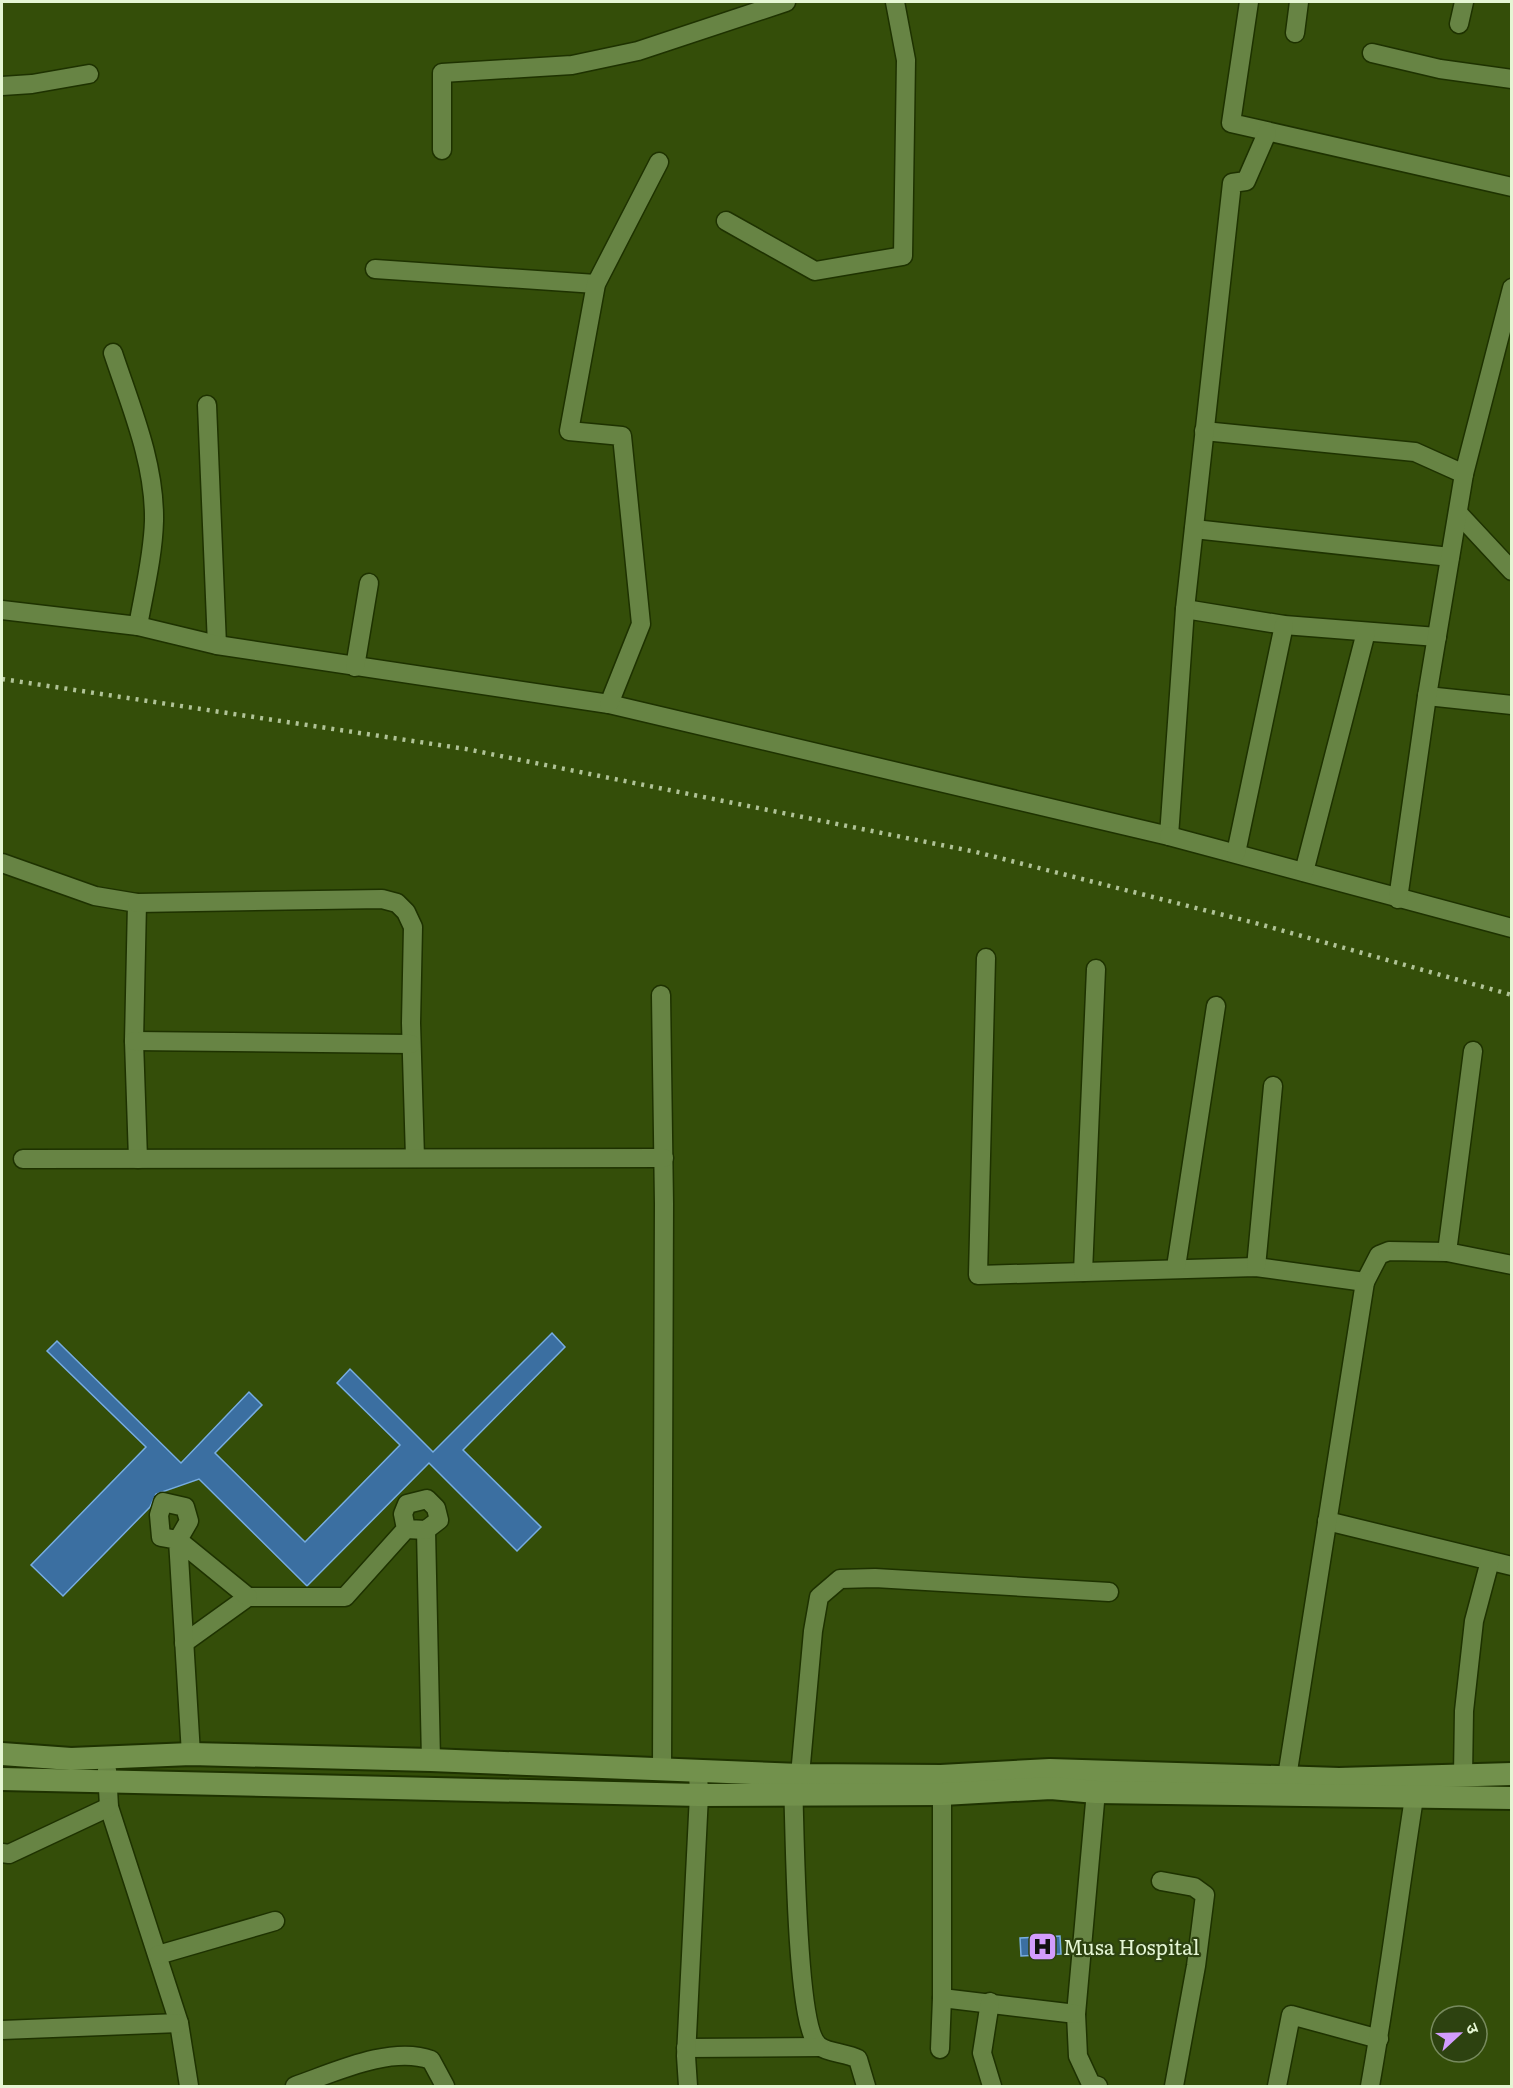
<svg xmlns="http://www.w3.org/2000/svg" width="1513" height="2088" font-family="Literata,'Noto Sans Devanagari',serif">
<rect width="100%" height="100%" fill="#344e09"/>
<!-- building -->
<g fill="#3b6fa1" stroke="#77ade2" stroke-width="1.5">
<path d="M552 1333 565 1347 463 1450 541 1527 517 1551 429 1463 307 1586 199 1479 156 1494 150 1507 63 1596 31 1565 146 1447 47 1351 57 1341 181 1463 249 1392 262 1405 215 1453 305 1542 400 1445 337 1383 350 1369 433 1452Z"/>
<path d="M1060 1936 1061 1954 1021 1956 1020 1938Z"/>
</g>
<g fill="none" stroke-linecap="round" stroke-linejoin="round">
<defs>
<g id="minor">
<path d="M1249 2 1231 123 1512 187"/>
<path d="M1459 24 1464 2"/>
<path d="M1295 33 1299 2"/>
<path d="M1372 53 1440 69 1512 79"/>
<path d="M2 86 32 84 89 74"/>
<path d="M442 150V73L572 65 638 51 786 2"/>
<path d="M726 221 815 271 903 256 906 60 895 2"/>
<path d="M375 269 596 284"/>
<path d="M113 353C131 407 155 463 154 521 153 556 144 592 138 626"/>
<path d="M207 405 217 645"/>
<path d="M1204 431 1415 452 1464 474"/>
<path d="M1458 513 1512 571"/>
<path d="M1194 529 1450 557"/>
<path d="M1185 609 1284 625 1437 637"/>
<path d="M2 610 138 626 217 645 609 704 1169 836 1185 609 1232 183 1246 181 1267 133"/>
<path d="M355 667 369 583"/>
<path d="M1427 696 1512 705"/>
<path d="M609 704 641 624 622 436 569 431 596 284 659 162"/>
<path d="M1169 836 1512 928"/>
<path d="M1236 853 1284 625"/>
<path d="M2 863 95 896 137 903 134 1041 138 1159"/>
<path d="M1304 872 1366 632"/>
<path d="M1398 899 1427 696 1464 474 1512 288"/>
<path d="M137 903 382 899 397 903 406 912 413 927 411 1023 415 1158"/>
<path d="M986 958 978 1275 1256 1267 1365 1282 1379 1255 1389 1251 1447 1252"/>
<path d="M661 995 664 1204 662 1771"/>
<path d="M134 1041 411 1044"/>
<path d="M1473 1051 1447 1252 1512 1265"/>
<path d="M23 1159 664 1158"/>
<path d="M1176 1267 1216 1006"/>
<path d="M1256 1267 1273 1086"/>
<path d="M1083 1272 1096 969"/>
<path d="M1327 1521 1512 1566"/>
<path d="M426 1530 431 1760"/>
<path d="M184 1643 248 1597H345L406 1529 426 1530 439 1520 436 1508 427 1499 407 1504 403 1514 406 1529"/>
<path d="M191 1754 178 1540 161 1537 159 1515 163 1502 185 1507 189 1521 178 1540 248 1597"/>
<path d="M107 1770 109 1807 179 2023 189 2086"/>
<path d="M800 1775 813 1631 819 1597 840 1579 875 1578 1109 1592"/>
<path d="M1463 1776 1464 1711 1474 1621 1490 1561"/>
<path d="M1287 1777 1365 1282"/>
<path d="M1097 1780 1076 2014 1078 2056 1091 2084 1098 2086"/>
<path d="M793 1783C795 1822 795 2027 819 2046 828 2053 847 2053 858 2059L866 2086"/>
<path d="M2 1853 9 1854 109 1807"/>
<path d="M1161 1881 1194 1887 1205 1895 1196 1966 1174 2086"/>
<path d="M158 1955 275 1921"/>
<path d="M942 1998 1076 2014"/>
<path d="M990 2002 982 2053 992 2086"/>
<path d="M2 2030 179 2023"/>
<path d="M686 2048 820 2047"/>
<path d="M940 2049 942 1998V1781"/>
<path d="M295 2086C333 2073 391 2045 431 2060L445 2086"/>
<path d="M688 2086 686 2056 699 1795 698 1771"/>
<path d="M1277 2086 1291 2015 1379 2039"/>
<path d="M1370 2086C1387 1991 1399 1894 1414 1798L1413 1784"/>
</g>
<g id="major">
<path d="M2 1754 71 1759 191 1754 431 1760 800 1775 941 1776 1050 1770 1339 1779 1512 1774"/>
<path d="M2 1779 699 1795 943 1794 1051 1788 1096 1792 1512 1798"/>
</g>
</defs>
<!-- minor casing -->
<use href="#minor" stroke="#1e3200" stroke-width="21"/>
<!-- major casing -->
<use href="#major" stroke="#1e3200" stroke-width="26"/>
<!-- minor -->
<use href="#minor" stroke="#678444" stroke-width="18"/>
<!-- major -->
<use href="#major" stroke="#72914c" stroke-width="22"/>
<!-- rail -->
<path stroke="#b0c397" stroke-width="4.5" stroke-dasharray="3 6" stroke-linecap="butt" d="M2 679 466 749 976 852 1259 924 1512 995"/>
</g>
<!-- icons -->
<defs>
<symbol id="hospital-square" viewBox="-11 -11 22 22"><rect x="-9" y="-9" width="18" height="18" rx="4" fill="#d29cfd" stroke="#2d4210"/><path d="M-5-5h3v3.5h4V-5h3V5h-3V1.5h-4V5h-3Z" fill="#111"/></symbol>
</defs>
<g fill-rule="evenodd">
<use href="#hospital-square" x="1026" y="1930" width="33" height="33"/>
</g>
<g text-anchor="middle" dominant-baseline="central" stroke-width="4.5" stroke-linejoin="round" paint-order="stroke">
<!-- poi labels -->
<g font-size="20" fill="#e5f6d4" stroke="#2d4210" text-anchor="start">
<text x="1063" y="1946">Musa Hospital</text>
</g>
</g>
<!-- border -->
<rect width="1513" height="2088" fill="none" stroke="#e5f6d4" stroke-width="6"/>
<!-- north arrow -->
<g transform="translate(1459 2034) rotate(68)"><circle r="28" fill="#2d4210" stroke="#778a5e" stroke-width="1.5"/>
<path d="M0-4.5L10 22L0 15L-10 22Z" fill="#d29cfd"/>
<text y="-9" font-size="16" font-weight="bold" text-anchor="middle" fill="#e5f6d4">उ</text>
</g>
</svg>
